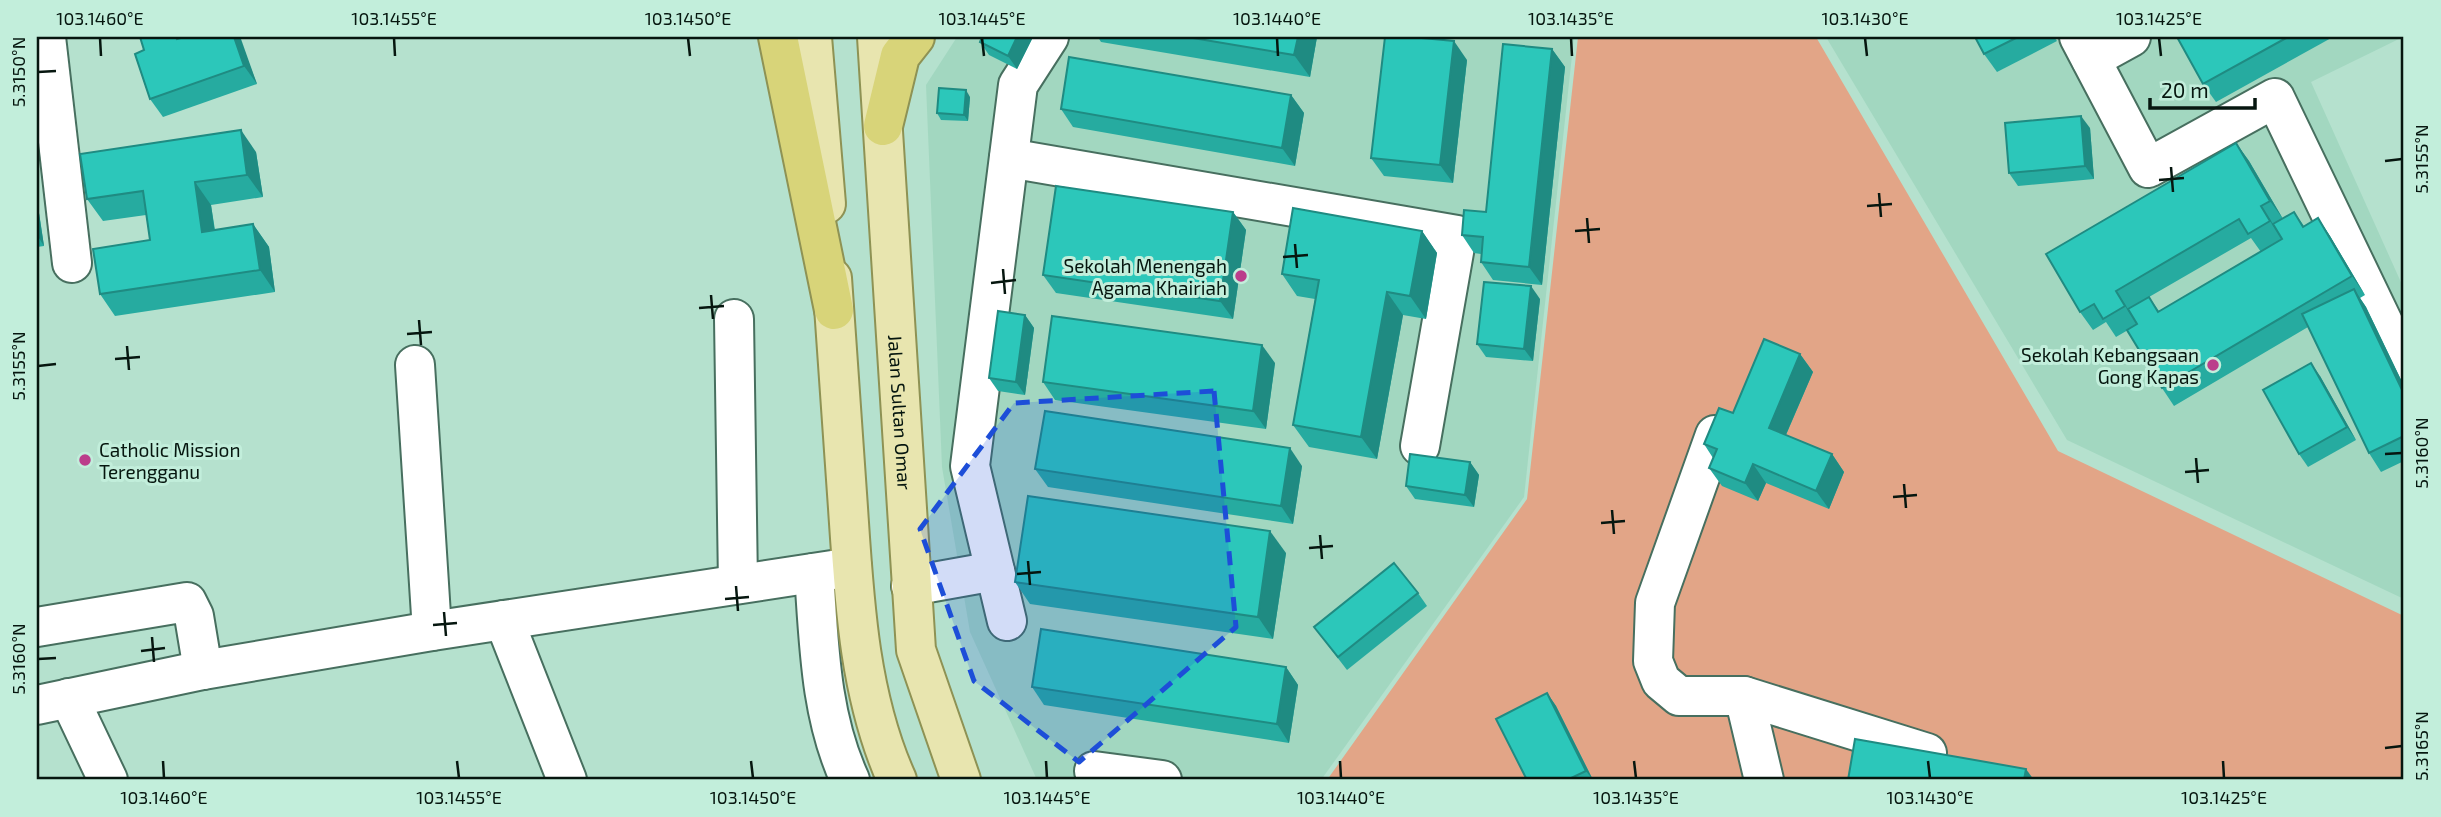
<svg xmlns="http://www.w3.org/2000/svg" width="2441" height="817" font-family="'Exo 2',sans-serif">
<rect width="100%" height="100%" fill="#b5e1ce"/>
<!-- built -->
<g fill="#a2d7c0">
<path d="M957 37H1574L1524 497 1321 780H1037L970 632 942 467 926 85Z"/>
<path d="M1826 37H2403L2311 82 2404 289V599L2067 440Z"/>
</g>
<!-- green -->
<path fill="#e2a587" d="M1578 37H1816L2058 451 2404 616V780H1327L1527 499Z"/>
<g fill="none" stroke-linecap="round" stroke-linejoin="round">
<defs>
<g id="minor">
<path d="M46 37 72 263"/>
<path d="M2079 37 2148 168 2275 98 2404 366"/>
<path d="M2091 59 2131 37"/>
<path d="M1009 158 1457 235 1420 446"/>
<path d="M734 319 738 584"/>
<path d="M415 365 432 631"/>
<path d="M1715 435 1655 603 1653 661 1661 681 1679 696H1744L1927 753"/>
<path d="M814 573C819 644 820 715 850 780"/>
<path d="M911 586 995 571"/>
<path d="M504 620 567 780"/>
<path d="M1007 621 970 466 1018 85 1049 37"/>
<path d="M37 627 187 602 194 616 203 670"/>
<path d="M1744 696 1764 780"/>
<path d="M69 698 108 780"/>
<path d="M37 705 203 670 432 631 852 567"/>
<path d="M1098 780 1094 771 1162 780"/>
</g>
<g id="major">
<path d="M812 37 826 204"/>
<path id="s1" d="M877 37 916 650 961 780"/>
<path d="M832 278C838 354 843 431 848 508 854 599 859 696 897 780"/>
</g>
<g id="highway">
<path d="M778 37 834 310"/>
<path d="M883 126 900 56 915 37"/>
</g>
</defs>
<!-- minor casing -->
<use href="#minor" stroke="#476f5f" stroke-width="42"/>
<!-- major casing -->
<use href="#major" stroke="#8e9254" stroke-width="42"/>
<!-- highway casing -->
<use href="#highway" stroke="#8e9254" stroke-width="42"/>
<!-- minor -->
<use href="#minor" stroke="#fff" stroke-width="38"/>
<!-- major -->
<use href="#major" stroke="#e8e5af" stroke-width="38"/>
<!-- highway -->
<use href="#highway" stroke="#d8d479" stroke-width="38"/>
</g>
<!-- wall -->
<g fill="#26aba0" fill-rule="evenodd">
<path d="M183 37H239L257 84 163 117 150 99Z"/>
<path d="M982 37H1033L1017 69 989 55 980 42Z"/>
<path d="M1098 37H1317L1310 77 1101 42Z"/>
<path d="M1975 37H2054L2057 41 1997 72 1984 54Z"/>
<path d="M2177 37H2333L2216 102 2203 84Z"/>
<path d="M1552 49 1565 67 1542 285 1493 280 1481 262V254L1474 253 1462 235 1486 212Z"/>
<path d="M1467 60 1453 183 1384 176 1371 158Z"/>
<path d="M1291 95 1304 113 1295 166 1073 127 1061 109Z"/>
<path d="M970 97 968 121 941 120 937 113Z"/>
<path d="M2090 128 2094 179 2018 186 2009 173Z"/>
<path d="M2236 143 2249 161 2283 219 2294 212 2304 226 2318 218 2330 236 2365 295 2360 298 2366 307 2404 386V461L2381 472 2369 453 2308 327 2174 406 2162 388 2128 330 2116 337 2106 322 2093 330 2080 312ZM2251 238 2261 252 2159 311 2149 297Z"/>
<path d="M256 152 263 197 211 205 215 230 253 224 269 247 275 292 115 316 100 294 150 240 146 215 103 221 87 199Z"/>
<path d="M37 200 44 246 37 247Z"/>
<path d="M1233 212 1246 230 1233 319 1056 293 1043 275Z"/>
<path d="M1422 231 1437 253 1426 319 1403 315 1377 459 1309 447 1293 425 1315 299 1297 296 1282 274Z"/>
<path d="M1540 299 1533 361 1486 357 1477 344Z"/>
<path d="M1025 315 1034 328 1025 395 998 391 989 378Z"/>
<path d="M1800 354 1813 372 1786 435 1832 454 1844 472 1829 509 1766 483 1758 501 1722 486 1709 468 1713 458 1704 444 1733 413Z"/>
<path d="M1275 363 1266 429 1055 400 1043 382Z"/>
<path d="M2320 376 2356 440 2308 467 2299 454Z"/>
<path d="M1470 462 1479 475 1474 507 1415 499 1406 486Z"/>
<path d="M1302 466 1293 524 1048 487 1035 469Z"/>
<path d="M1286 553 1273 639 1030 604 1015 582Z"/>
<path d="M1418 593 1427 606 1347 670 1314 627Z"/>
<path d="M1286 667 1298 685 1289 743 1044 705 1032 687Z"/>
<path d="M1547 693 1556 706 1593 780H1527Z"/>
</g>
<!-- shaded-wall -->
<g fill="#1f8b82">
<path d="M234 37H239L241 39 257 84 244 66Z"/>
<path d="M1017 37H1033L1017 69 1008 56Z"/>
<path d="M1298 37H1317L1310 77 1294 55Z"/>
<path d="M1454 41 1467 60 1453 183 1440 165Z"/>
<path d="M1552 49 1565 67 1542 285 1529 267Z"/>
<path d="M966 90 970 97 968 121 964 115Z"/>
<path d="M1291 95 1304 113 1295 166 1282 148Z"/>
<path d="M2081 116 2090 128 2094 179 2085 166Z"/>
<path d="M241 130 256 152 263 197 247 175Z"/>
<path d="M2236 143 2249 161 2283 219 2270 201Z"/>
<path d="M195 182 211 205 218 255 202 232Z"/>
<path d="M37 200 44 246 37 235Z"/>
<path d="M2261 206 2273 224 2282 239 2270 221Z"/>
<path d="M1233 212 1246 230 1233 319 1220 301Z"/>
<path d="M2318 218 2330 236 2365 295 2352 276Z"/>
<path d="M253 224 269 247 275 292 260 270Z"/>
<path d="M1422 231 1437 253 1426 319 1410 296Z"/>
<path d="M1531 286 1540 299 1533 361 1524 349Z"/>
<path d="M2354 289 2366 307 2404 386V394Z"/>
<path d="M2116 291 2128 309 2137 324 2125 306Z"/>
<path d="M1387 292 1403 315 1377 459 1361 437Z"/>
<path d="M1025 315 1034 328 1025 395 1016 382Z"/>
<path d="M1262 345 1275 363 1266 429 1253 411Z"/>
<path d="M1800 354 1813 372 1781 446 1769 428Z"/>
<path d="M2311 363 2320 376 2356 440 2347 427Z"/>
<path d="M1290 448 1302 466 1293 524 1281 506Z"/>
<path d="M1832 454 1844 472 1829 509 1816 491Z"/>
<path d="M1470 462 1479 475 1474 507 1465 495Z"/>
<path d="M1753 464 1766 483 1758 501 1745 483Z"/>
<path d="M1270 531 1286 553 1273 639 1258 617Z"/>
<path d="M1286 667 1298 685 1289 743 1277 724Z"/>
<path d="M1547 693 1556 706 1593 780 1586 771Z"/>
<path d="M2026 769 2034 780H2024Z"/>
</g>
<!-- building -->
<g fill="#2cc7ba" stroke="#1f8b82" stroke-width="2">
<path d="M140 37H176L177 39 184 37H234L244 66 150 99 135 54 144 50Z"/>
<path d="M982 37H1017L1008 56 980 42Z"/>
<path d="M1187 37H1298L1294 55Z"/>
<path d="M1385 37H1411L1454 41 1440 165 1371 158Z"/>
<path d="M1975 37H2018L1984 54Z"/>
<path d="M2177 37H2288L2203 84Z"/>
<path d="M1503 44 1552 49 1529 267 1481 262 1483 237 1462 235 1464 210 1486 212Z"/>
<path d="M1069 57 1291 95 1282 148 1061 109Z"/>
<path d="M939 88 966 90 964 115 937 113Z"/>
<path d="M2081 116 2085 166 2009 173 2005 123Z"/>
<path d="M241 130 247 175 195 182 202 232 253 224 260 270 100 294 93 249 150 240 143 191 87 199 80 154Z"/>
<path d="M2236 143 2270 201 2261 206 2270 221 2248 234 2239 219 2116 291 2125 306 2103 319 2094 304 2080 312 2046 254Z"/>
<path d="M1056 186 1233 212 1220 301 1043 275Z"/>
<path d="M1293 208 1422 231 1410 296 1387 292 1361 437 1293 425 1319 280 1282 274Z"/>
<path d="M2294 212 2303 227 2318 218 2352 276 2162 388 2127 330 2137 324 2128 309 2149 297 2158 312 2282 239 2273 224Z"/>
<path d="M1484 282 1531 286 1524 349 1477 344Z"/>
<path d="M2354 289 2404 394V436L2369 453 2302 314Z"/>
<path d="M998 311 1025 315 1016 382 989 378Z"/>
<path d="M1052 316 1262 345 1253 411 1043 382Z"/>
<path d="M1764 339 1800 354 1769 428 1832 454 1816 491 1753 464 1745 483 1709 468 1717 449 1704 444 1719 408 1733 413Z"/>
<path d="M2311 363 2347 427 2299 454 2263 390Z"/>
<path d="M1045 411 1290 448 1281 506 1035 469Z"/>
<path d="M1410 454 1470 462 1465 495 1406 486Z"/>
<path d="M1028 496 1270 531 1258 617 1015 582Z"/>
<path d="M1394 563 1418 593 1338 657 1314 627Z"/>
<path d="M1041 629 1286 667 1277 724 1032 687Z"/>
<path d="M1547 693 1586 771 1567 780H1527L1496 719Z"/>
<path d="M1855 739 2026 769 2024 780H1848Z"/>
</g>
<!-- marked area -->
<path fill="#1d4ed8" fill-opacity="0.2" stroke="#1d4ed8" stroke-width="5" stroke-dasharray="14 9" stroke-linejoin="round" d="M1214 391 1236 627 1079 762 974 681 920 529 1014 403Z"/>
<!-- ticks -->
<path fill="none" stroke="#06160f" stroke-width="2.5" d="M100 38 101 56M394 38 395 56M688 38 690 56M982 38 984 56M1277 38 1278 56M1571 38 1572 56M1865 38 1867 56M2159 38 2161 56M38 72 56 71M2385 161 2402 159M2171 167 2173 192M2159 180 2184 178M1879 193 1881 217M1867 206 1892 204M1587 218 1589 243M1575 231 1600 229M1295 244 1297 268M1283 257 1308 255M1003 269 1005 294M991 283 1016 280M711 295 713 319M699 308 724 306M419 320 421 345M407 334 432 332M127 346 129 370M115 359 140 357M38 366 56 364M2385 454 2402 453M2196 458 2198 483M2185 472 2209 470M1904 484 1906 508M1893 497 1917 495M1612 510 1614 534M1601 523 1625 521M1320 535 1322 559M1309 548 1333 546M1028 561 1030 585M1017 574 1041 572M736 586 738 611M725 599 749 597M444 612 446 636M433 625 457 623M152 637 154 662M141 651 165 648M38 659 56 658M2385 748 2402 746M163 761 164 778M457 761 459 778M751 761 753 778M1046 761 1047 778M1340 761 1341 778M1634 761 1636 778M1928 761 1930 778M2223 761 2224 778"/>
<!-- markers -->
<g fill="#bb3d8b" stroke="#c2eedb" stroke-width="2.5">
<circle cx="1241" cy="276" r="7"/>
<circle cx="2213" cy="365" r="7"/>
<circle cx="85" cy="460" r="7"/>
</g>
<g text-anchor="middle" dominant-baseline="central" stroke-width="6" stroke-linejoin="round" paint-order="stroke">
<!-- poi labels -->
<g font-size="19" fill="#06160f" stroke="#c2eedb" text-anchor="end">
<text x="1227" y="265">Sekolah Menengah<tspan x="1227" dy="22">Agama Khairiah</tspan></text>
<text x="2199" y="354">Sekolah Kebangsaan<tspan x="2199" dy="22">Gong Kapas</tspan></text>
<text x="99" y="449" text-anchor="start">Catholic Mission<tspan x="99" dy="22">Terengganu</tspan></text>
</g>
<!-- street labels -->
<g font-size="19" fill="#06160f" stroke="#c2eedb">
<text stroke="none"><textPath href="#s1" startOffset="376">Jalan Sultan Omar</textPath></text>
</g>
</g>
<!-- border -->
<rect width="2441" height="817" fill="none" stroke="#c2eedb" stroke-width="77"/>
<!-- scale -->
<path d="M2150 98v10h105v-10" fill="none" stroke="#06160f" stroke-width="3.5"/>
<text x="2161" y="98" font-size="21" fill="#06160f" stroke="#c2eedb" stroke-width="5" paint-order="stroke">20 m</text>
<rect x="38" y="38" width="2364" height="740" fill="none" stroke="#06160f" stroke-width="2.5"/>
<g font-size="18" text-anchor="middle" fill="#06160f">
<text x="100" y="25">103.1460°E</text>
<text x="394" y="25">103.1455°E</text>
<text x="688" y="25">103.1450°E</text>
<text x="982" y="25">103.1445°E</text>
<text x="1277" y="25">103.1440°E</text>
<text x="1571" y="25">103.1435°E</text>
<text x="1865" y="25">103.1430°E</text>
<text x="2159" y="25">103.1425°E</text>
<text transform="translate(19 72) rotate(-90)" y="6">5.3150°N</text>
<text transform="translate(2422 159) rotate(-90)" y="6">5.3155°N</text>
<text transform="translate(19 366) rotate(-90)" y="6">5.3155°N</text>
<text transform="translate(2422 453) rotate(-90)" y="6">5.3160°N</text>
<text transform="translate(19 659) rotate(-90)" y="6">5.3160°N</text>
<text transform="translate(2422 746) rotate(-90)" y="6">5.3165°N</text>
<text x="164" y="804">103.1460°E</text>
<text x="459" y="804">103.1455°E</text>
<text x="753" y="804">103.1450°E</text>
<text x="1047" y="804">103.1445°E</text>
<text x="1341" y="804">103.1440°E</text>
<text x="1636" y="804">103.1435°E</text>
<text x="1930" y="804">103.1430°E</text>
<text x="2224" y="804">103.1425°E</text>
</g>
</svg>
